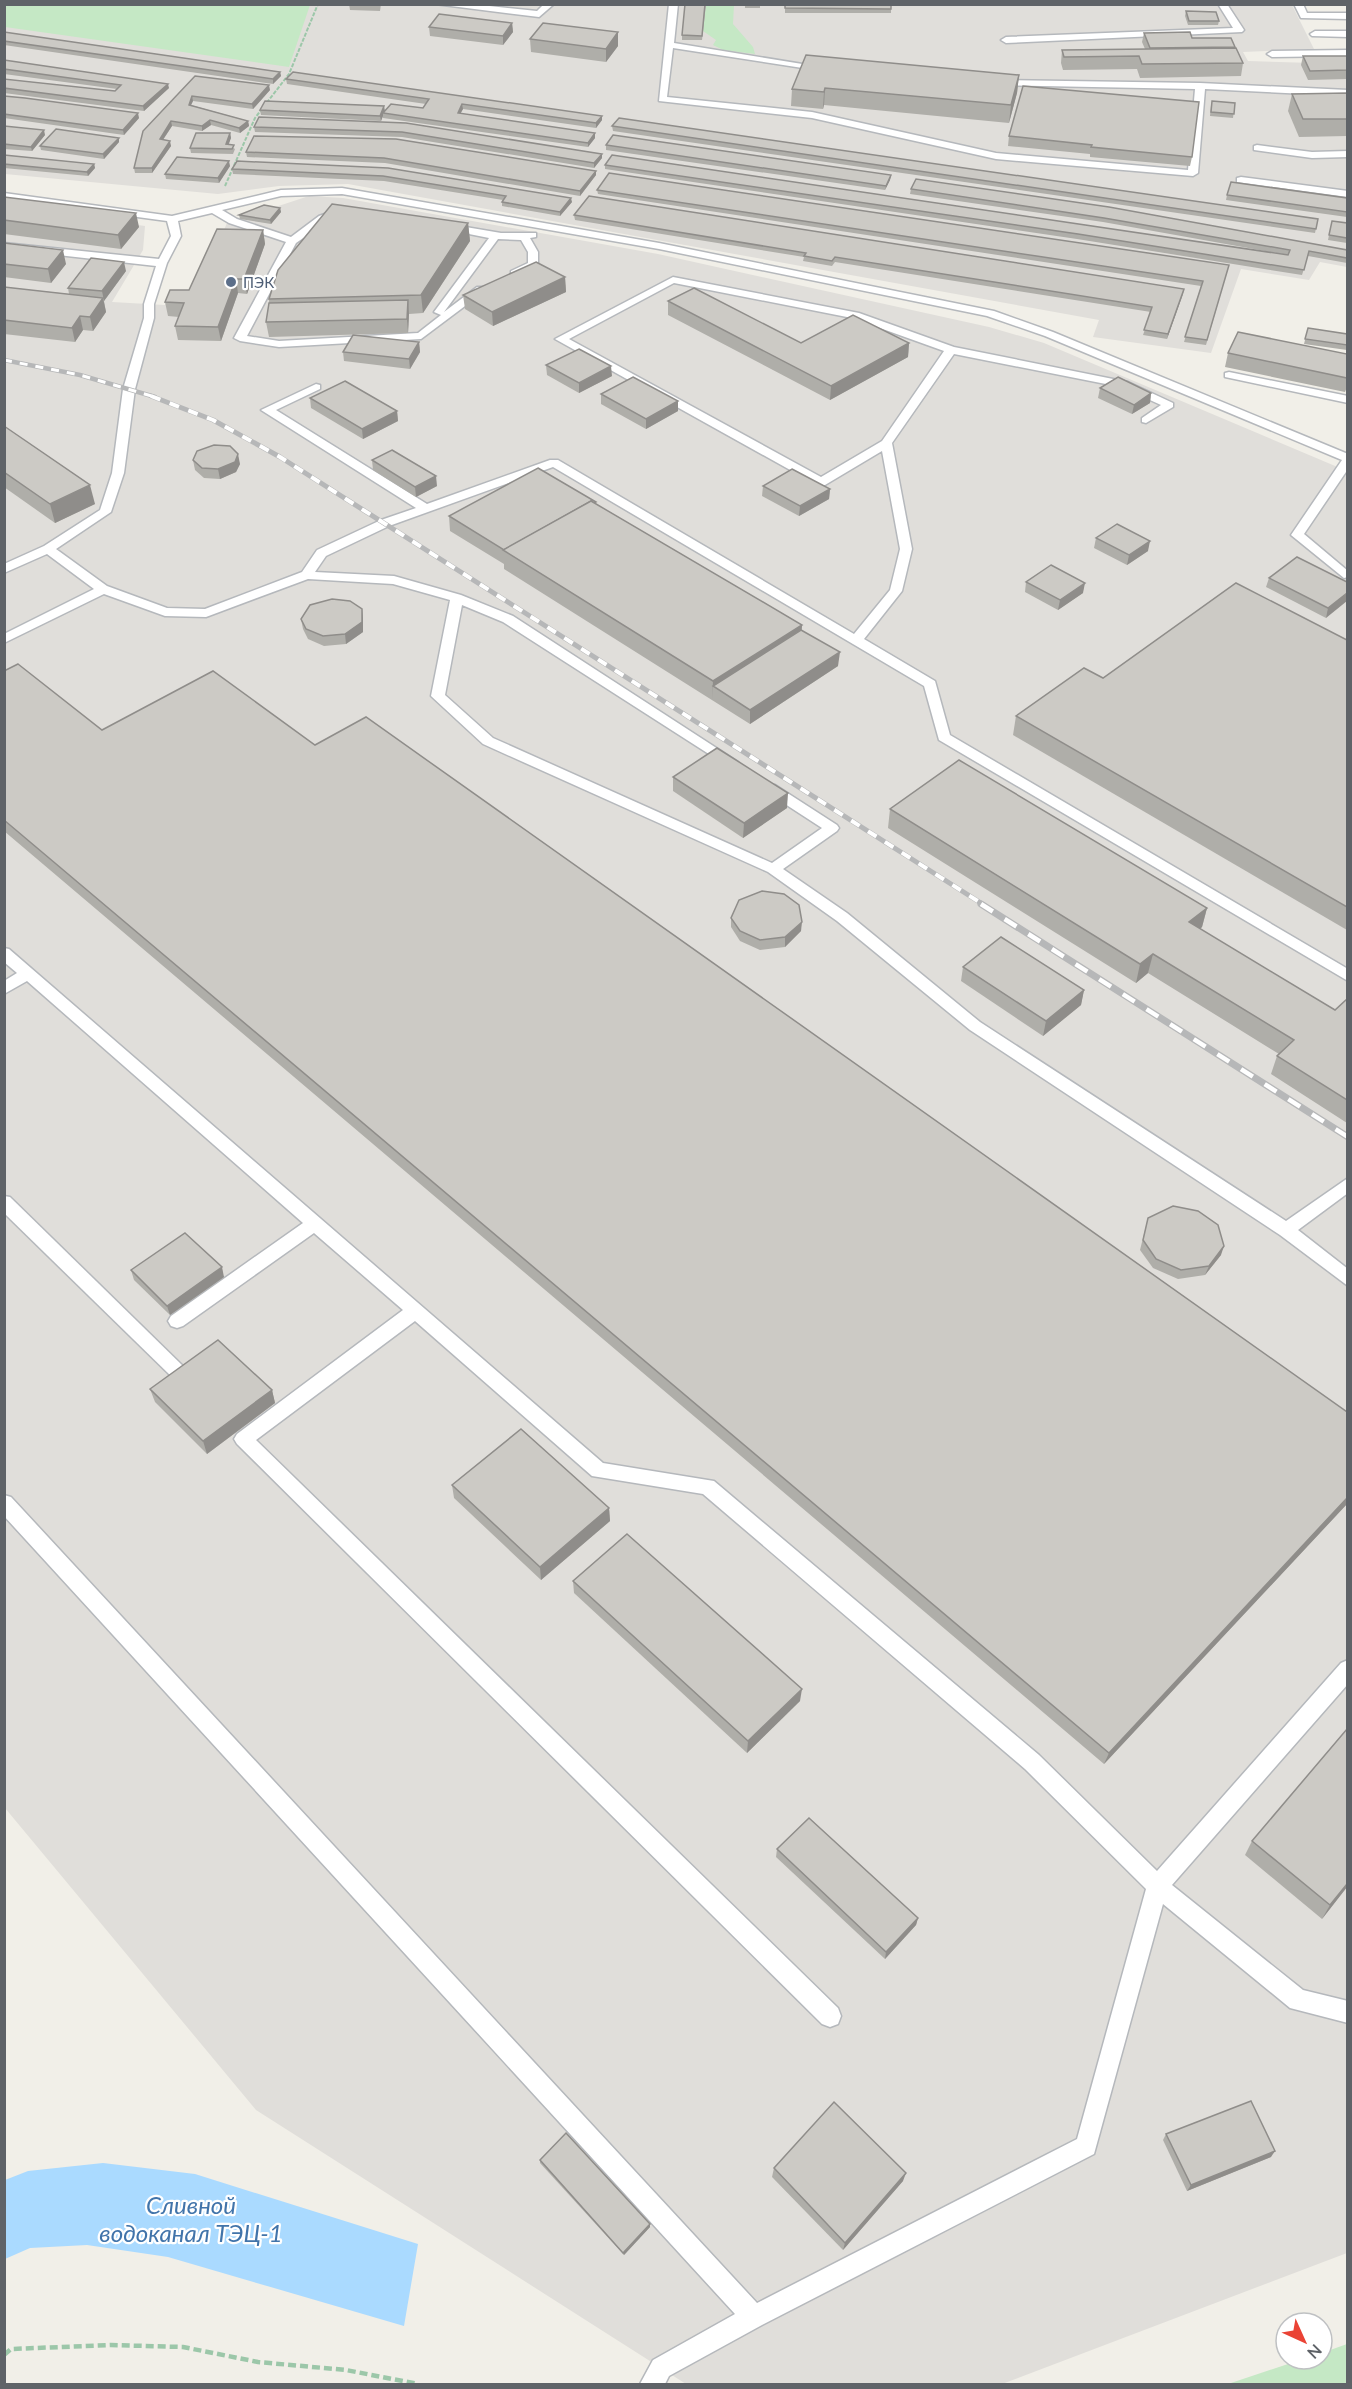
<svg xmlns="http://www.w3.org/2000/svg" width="1352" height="2389" font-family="Lato,sans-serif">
<rect width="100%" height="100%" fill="#f1efe8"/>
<!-- industrial -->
<g fill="#e0deda">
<path d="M4 5H1292L1314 49 1243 52 1248 61 1347 64V267L1320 262 1309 280 1241 269 1211 353 1093 337 1099 320 348 184 279 186 218 194 5 174Z"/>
<path d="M309 196 343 198 658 254 989 327 1044 343 1347 471V2253L1002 2384H686L256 2110 5 1808 4 206 145 226 143 250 112 302 165 305 171 297 196 293 227 223Z"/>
</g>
<!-- green -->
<g fill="#c5e8c5">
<path d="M5 4H310V5L289 67 5 27Z"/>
<path d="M706 5H734L733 24 753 47 755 54 723 50 713 45 716 40 703 31Z"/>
<path d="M1347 2344V2384H1228L1303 2359H1322V2353Z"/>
</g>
<!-- water -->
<path fill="#aadaff" d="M103 2163 195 2174 418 2244 404 2326 168 2257 87 2245 30 2248 5 2259V2180L28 2171Z"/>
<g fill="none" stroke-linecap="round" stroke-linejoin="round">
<defs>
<g id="lane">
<path d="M435 4H471L537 11 544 4H554L539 17Z"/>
<path d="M669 4H678L674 43 827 68 822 71 673 48 667 97 812 112 996 153 1188 170 1195 89 994 85V81L997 80 1200 83 1348 90V96L1205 89 1198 173 1193 176 996 159 812 118 659 101Z"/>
<path d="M1218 4H1227L1244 30 1242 32 1006 43 1001 40 1006 37 1233 28Z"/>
<path d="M1294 4H1303L1307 13H1348V19L1301 18Z"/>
<path d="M1315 31H1348V37L1312 36 1310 34Z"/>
<path d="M1348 50V56L1272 57 1267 54 1272 51Z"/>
<path d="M1257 145 1312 152 1348 151V157L1312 158 1254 150V146Z"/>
<path d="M1241 177 1348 191V197L1237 182V178Z"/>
<path d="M342 188 659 243 994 311 1053 332 1348 454V469L1304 534 1348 571V577L1344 578 1291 535 1342 460 1045 336 987 316 659 249 342 194 281 196 222 210 237 219 291 237 319 216 333 211 338 214 296 243 247 336 279 341 418 333 441 315 434 312 489 238 444 229 443 227 448 224 501 233H536V237L530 238 538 252V265L519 275H511V271L528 263V252L521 240 498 239 444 312 477 287H485V291L421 339 279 347 240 341 234 338 286 242 229 223 212 213 178 221 181 236 167 263 154 304V318L135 389 124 473 111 512 56 549 107 586 167 608 205 609 302 572 317 550 381 520 416 508 261 410 316 384 320 385V389L276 410 427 504 550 460H558L854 634 890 590 900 549 882 451 825 485H817L555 339 673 277 859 313 954 347 1128 382 1173 403V407L1146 423 1142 422V418L1161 405 1121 387 954 354 892 443 912 549 902 591 864 639 935 681 950 735 1348 969V981L939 740 924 686 553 467 389 526 326 556 315 572 394 576 461 595 513 616 738 762 731 766 726 765 503 622 462 605 445 695 493 738 772 863 822 828 765 791V785H775L837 825 839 828 837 831 783 869 847 913 980 1022 1286 1221 1348 1178V1193L1298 1230 1348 1269V1286L1280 1235 970 1030 837 921 768 872 483 744 431 696 450 600 393 584 308 579 206 617 165 616 104 594 4 643V634L94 589 47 554 4 573V564L44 546 100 510 112 473 123 389 144 318V304L156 266 4 249V243L159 259 171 236 167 221 4 199V193L172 216 281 190ZM674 283 852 318 944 351 882 441 821 477 569 339Z"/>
<path d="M1229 372 1348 396V403L1225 377V373Z"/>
<path d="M4 948 9 949 603 1463 714 1481 1039 1755 1157 1871 1341 1663 1348 1660V1684L1172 1885 1303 1990 1348 2001V2023L1290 2008 1163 1904 1094 2154 762 2325 669 2376 665 2384H640L653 2360 735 2314 4 1516V1495L11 1497 757 2303 1077 2139 1146 1889 1025 1769 703 1494 592 1476 415 1321 256 1440 838 2008 841 2016 838 2024 830 2027 822 2024 237 1444 234 1439 237 1434 403 1310 314 1233 183 1326 177 1328 171 1326 168 1321 171 1316 303 1223 27 981 4 994V981L17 973 4 962Z"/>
<path d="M4 1196 10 1197 185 1368 188 1373 185 1378 179 1380 173 1378 4 1213Z"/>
</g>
</defs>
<!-- lane casing -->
<use href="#lane" stroke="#b5b8bc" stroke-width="3"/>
<!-- path-far1 -->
<path stroke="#9cc7a9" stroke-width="2" stroke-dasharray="4 1.5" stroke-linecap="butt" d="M225 186 255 118 289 74 318 4"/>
<!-- path -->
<path stroke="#9cc7a9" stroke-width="4.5" stroke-dasharray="8 4" stroke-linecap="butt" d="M4 2355 11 2349 111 2345 183 2347 258 2362 346 2370 418 2384"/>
<!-- lane -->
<use href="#lane" fill="#fff" fill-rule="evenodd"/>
<defs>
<path id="rail-far2" d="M4 360 80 375 155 397"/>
<path id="rail-far1" d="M151 396 213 420 280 457 984 905"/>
<path id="rail" d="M981 904 1348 1137"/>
</defs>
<!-- rail-far2 casing -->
<use href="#rail-far2" stroke="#b6b7b8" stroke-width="4.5"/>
<!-- rail-far1 casing -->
<use href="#rail-far1" stroke="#b6b7b8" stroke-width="5"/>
<!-- rail casing -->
<use href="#rail" stroke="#b6b7b8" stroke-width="7"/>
<!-- rail-far2 -->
<use href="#rail-far2" stroke="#fff" stroke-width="3" stroke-dasharray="8" stroke-linecap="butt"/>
<!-- rail-far1 -->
<use href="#rail-far1" stroke="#fff" stroke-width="4" stroke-dasharray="10" stroke-linecap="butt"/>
<!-- rail -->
<use href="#rail" stroke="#fff" stroke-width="4.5" stroke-dasharray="14" stroke-linecap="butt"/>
</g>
<!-- wall -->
<g fill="#afaea9">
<path d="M349 4H381L380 11 350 10Z"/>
<path d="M706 4 702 40H682V35Z"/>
<rect x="745" y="4" width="15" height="4"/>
<path d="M785 7 891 9V13H785Z"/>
<path d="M1186 11 1219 21 1218 25H1188L1185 16Z"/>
<path d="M512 23 513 32 503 45 430 36 429 27Z"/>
<path d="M4 32 280 72 281 76 273 84 4 45Z"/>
<path d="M618 32V46L606 62 531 52 530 39Z"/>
<path d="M1144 33 1192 38 1235 47 1243 63 1241 76 1140 78 1137 69 1063 70 1061 63 1062 50 1145 49 1142 42Z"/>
<path d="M1303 56H1347V79L1308 80 1301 65Z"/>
<path d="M4 60 169 88 144 111 4 93V79L115 91 117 89 4 74Z"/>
<path d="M1019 75 1017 93 1009 123 824 105 823 109 791 106 792 89Z"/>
<path d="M195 76 270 90 253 109 193 101 191 105 248 121 249 126 240 133 211 125 202 131 172 126 163 140 171 146 152 173H135L134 168Z"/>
<path d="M286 79 602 120 596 128 463 109 460 114 595 133V138L588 147 383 118V116L381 121 261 115 260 110 385 111 423 108 426 104 287 84Z"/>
<path d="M1023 86 1192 157 1190 166 1090 157V154L1008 146 1009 136Z"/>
<path d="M1347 93V136L1299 137 1288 111 1292 94Z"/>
<path d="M4 96 139 118 124 135 4 118Z"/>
<path d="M1235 103 1233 118 1210 116 1211 105Z"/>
<path d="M406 123 602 158 594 168 402 137 255 132 254 127Z"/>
<path d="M4 126 45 135 32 151 4 149Z"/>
<path d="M612 126 1318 219 1315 233 613 131Z"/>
<path d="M230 133 231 138 228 144 235 149 233 154 191 153 190 148Z"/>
<path d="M254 136 596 171V175L580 196 385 163 247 157 246 152Z"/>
<path d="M119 138V142L104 159 41 150 40 146Z"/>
<path d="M606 145 891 175 890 180 885 190 606 150Z"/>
<path d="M4 155 94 164 95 168 88 176 4 168Z"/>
<path d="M605 165 1288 255 1103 222 910 194 911 189 1347 250V263L1308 256 1302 275 1077 239 605 169Z"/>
<path d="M230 166 219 183 166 179 165 174Z"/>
<path d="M388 168 572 202 560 216 502 206V202L503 200 384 181 233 174 232 169Z"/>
<path d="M597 190 1229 265 1206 345 1184 342 1201 286 598 194Z"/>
<path d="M1227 195 1347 198V217L1226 200Z"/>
<path d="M4 197 139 227 121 249 4 234Z"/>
<path d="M280 208 281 212 271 224 240 219 239 215Z"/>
<path d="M574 215 1184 289 1167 339 1143 335 1151 312 835 262 832 266 803 261 804 257 575 220Z"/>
<path d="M1332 221 1347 223V243L1328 240Z"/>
<path d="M468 223 470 241 423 313 409 314 408 333 269 337 266 322 269 303V299Z"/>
<path d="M263 230 265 244 247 294 238 293 221 341 178 340 175 326 179 317 168 316 165 302 189 290Z"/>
<path d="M4 243 66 264 51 283 4 277Z"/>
<path d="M126 271 104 301 106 312 93 331 83 330 75 342 4 334V287L69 294 68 288Z"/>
<path d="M565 277 566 292 493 326 465 309 463 295Z"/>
<path d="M668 301 801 343H909L908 357 830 400 668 315Z"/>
<path d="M1308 328 1347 334V350L1304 344Z"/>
<path d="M419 342 420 352 410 369 344 361 343 352Z"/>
<path d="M1228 353 1347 354V387L1345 392 1225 367Z"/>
<path d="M546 365 612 376 579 393 547 375Z"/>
<path d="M1100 388 1151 393 1150 403 1132 414 1098 398Z"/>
<path d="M601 394 678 401V411L646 429 601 404Z"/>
<path d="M310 398 397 411 398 421 363 439 311 408Z"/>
<path d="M4 426 95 504 55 523 4 487Z"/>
<path d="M193 460 240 464 236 472 220 479 204 478 195 470Z"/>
<path d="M372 460 437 486 416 497 373 470Z"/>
<path d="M763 486 830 489 829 499 799 516 762 496Z"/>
<path d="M596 504 802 625 801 630 838 666 750 724 504 569V564L450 531 449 516Z"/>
<path d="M1096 538 1148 551 1127 565 1094 548Z"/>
<path d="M1269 578 1347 582 1326 618 1266 587Z"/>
<path d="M1026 582 1083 593 1058 610 1025 592Z"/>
<path d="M362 609 363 619V632L346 644 324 646 308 639 303 629 301 619Z"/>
<path d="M1347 640V930L1013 735 1016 716 1103 678Z"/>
<path d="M4 671 102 730 315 745 1347 1412V1504L1104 1764 4 831Z"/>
<path d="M673 777 787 808 743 838 673 791Z"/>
<path d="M890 809 1207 908 1202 927 1200 929 1335 1010 1347 999V1123L1271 1074 1277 1056 1279 1054 1148 973 1136 983 888 828Z"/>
<path d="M731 918 801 931 785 947 760 950 740 941 731 927Z"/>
<path d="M963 967 1084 990 1081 1005 1043 1036 961 981Z"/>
<path d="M1148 1218 1221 1255 1205 1275 1178 1279 1153 1268 1140 1250Z"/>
<path d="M131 1270 224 1277 170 1315 134 1280Z"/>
<path d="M150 1389 272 1390 275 1403 207 1454 155 1402Z"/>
<path d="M452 1485 609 1508 610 1521 541 1580 454 1498Z"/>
<path d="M573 1581 800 1701 747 1753 574 1593Z"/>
<path d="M1252 1841 1347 1887 1322 1919 1245 1855Z"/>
<path d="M777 1849 918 1918 916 1925 885 1959 776 1857Z"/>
<path d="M1166 2134 1271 2157 1187 2191 1163 2140Z"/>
<path d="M540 2160 650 2227 624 2255 540 2163Z"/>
<path d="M774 2168 903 2181 843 2250 772 2177Z"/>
</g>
<!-- shaded-wall -->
<g fill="#8f8d8a">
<path d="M512 23 513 32 503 45V36Z"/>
<path d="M618 32V46L606 62V49Z"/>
<path d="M280 72 281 76 273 84V79Z"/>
<path d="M1019 75 1017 93 1009 123 1011 105Z"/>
<path d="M168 84 169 88 144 111 143 106Z"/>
<path d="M269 85 270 90 253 109 252 104Z"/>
<path d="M825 88 824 105 823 109 824 92Z"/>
<path d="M192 96 193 101 189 109V105Z"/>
<path d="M462 104 463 109 458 118V113Z"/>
<path d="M384 106 385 111 383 113V116L381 121 380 116Z"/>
<path d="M138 113 139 118 124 135 123 130Z"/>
<path d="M602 116V120L596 128V123Z"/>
<path d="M210 120 211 125 202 131V126Z"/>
<path d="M171 121 172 126 160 144V139Z"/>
<path d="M248 121 249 126 240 133 239 128Z"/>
<path d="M44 130 45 135 32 151 31 147Z"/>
<path d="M230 133 231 138 227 149 226 144Z"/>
<path d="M595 133V138L588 147V143Z"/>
<path d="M119 138V142L104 159 103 154Z"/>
<path d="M170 141 171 146 152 173V168Z"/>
<path d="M602 154V158L594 168V163Z"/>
<path d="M229 161 230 166 219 183 218 178Z"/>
<path d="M94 164 95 168 88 176 87 172Z"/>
<path d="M596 171V175L580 196V191Z"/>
<path d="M891 175 890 180 885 190 886 186Z"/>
<path d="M571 198 572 202 560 216V212Z"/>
<path d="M280 208 281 212 271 224 270 220Z"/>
<path d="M136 213 139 227 121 249 118 235Z"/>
<path d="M468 223 470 241 423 313 421 295Z"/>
<path d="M263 230 265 244 247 294 244 279Z"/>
<path d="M63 250 66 264 51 283 48 269Z"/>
<path d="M124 262 126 271 104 301 102 291Z"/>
<path d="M565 277 566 292 493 326 492 312Z"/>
<path d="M236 279 238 293 221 341 218 327Z"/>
<path d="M1184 289 1183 294 1167 339 1168 334Z"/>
<path d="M103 298 106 312 93 331 90 317Z"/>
<path d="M408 300 409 314 408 333 407 319Z"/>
<path d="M80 316 83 330 75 342 72 328Z"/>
<path d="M419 342 420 352 410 369 409 359Z"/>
<path d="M909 343 908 357 830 400 831 386Z"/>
<path d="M611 366 612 376 579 393V383Z"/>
<path d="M1151 393 1150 403 1132 414 1134 405Z"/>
<path d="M678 401V411L646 429V419Z"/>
<path d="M397 411 398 421 363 439 362 429Z"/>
<path d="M238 454 240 464 236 472 220 479 218 469Z"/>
<path d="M436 476 437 486 416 497 415 487Z"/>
<path d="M90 485 95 504 55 523 50 504Z"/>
<path d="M830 489 829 499 799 516 800 506Z"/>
<path d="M1150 541 1148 551 1127 565 1129 555Z"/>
<path d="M1085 583 1083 593 1058 610 1060 600Z"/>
<path d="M1347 593V601L1326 618 1328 608Z"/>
<path d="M362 609 363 619V632L346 644 345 634Z"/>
<path d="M802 625 801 645 713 686 712 700 713 681Z"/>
<path d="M840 652 838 666 750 724V710Z"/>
<path d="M788 793 787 808 743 838 744 823Z"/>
<path d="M1207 908 1202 927 1184 942 1189 922Z"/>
<path d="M802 922 801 931 785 947V937Z"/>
<path d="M1153 954 1148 973 1136 983 1140 964Z"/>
<path d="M1084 990 1081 1005 1043 1036 1046 1021Z"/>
<path d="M1224 1246 1221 1255 1205 1275 1209 1266Z"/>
<path d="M222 1267 224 1277 170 1315 167 1306Z"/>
<path d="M272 1390 275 1403 207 1454 203 1441Z"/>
<path d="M1347 1498V1504L1104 1764 1109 1753Z"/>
<path d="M609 1508 610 1521 541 1580 540 1567Z"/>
<path d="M802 1689 800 1701 747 1753 748 1741Z"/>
<path d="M1347 1884V1887L1322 1919 1330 1905Z"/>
<path d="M918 1918 916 1925 885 1959 886 1952Z"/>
<path d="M1275 2151 1271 2157 1187 2191 1191 2185Z"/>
<path d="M906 2173 903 2181 843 2250 845 2243Z"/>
<path d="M650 2224V2227L624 2255 623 2253Z"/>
</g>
<!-- building -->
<g fill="#cccac5" stroke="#8f8d8a" stroke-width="1.5">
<path d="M685 4H705L702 36 682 35Z"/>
<path d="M785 4H891V9L785 8Z"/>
<path d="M1186 11 1216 12 1219 21H1189Z"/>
<path d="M439 14 512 23 503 36 429 27Z"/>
<path d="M543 23 618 32 606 49 530 39Z"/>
<path d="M4 32 280 72 273 79 4 41Z"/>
<path d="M1190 32 1192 38H1231L1235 47 1150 48 1144 33Z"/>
<path d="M1236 48 1243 63 1142 64 1139 56 1064 57 1062 50Z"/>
<path d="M806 55 1019 75 1011 105 825 88 824 92 792 89Z"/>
<path d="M1303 56H1347V70L1310 71Z"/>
<path d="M4 60 168 84 143 106 4 88V79L115 91 121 85 4 69Z"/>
<path d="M293 72 602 116 596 123 462 104 458 113 595 133 588 143 383 113 391 104 423 108 429 99 286 79Z"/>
<path d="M195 76 269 85 252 104 192 96 189 105 248 121 239 128 210 120 202 126 171 121 160 139 170 141 152 168H134L143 131Z"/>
<path d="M1023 86 1199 102 1192 157 1091 147 1092 145 1009 136Z"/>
<path d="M1347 93V119H1303L1292 94Z"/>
<path d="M4 96 25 98 138 113 123 130 4 114Z"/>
<path d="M265 101 384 106 380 116 260 110Z"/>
<path d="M1212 101 1235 103 1234 114 1211 112Z"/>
<path d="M259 117 406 123 602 154 594 163 402 132 254 127Z"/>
<path d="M619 118 1318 219 1316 229 612 126Z"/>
<path d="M4 126 44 130 31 147 4 144Z"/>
<path d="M56 129 119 138 103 154 40 146Z"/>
<path d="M196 133H230L226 144 234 145 232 149 190 148Z"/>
<path d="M613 135 891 175 886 186 606 145Z"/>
<path d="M254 136 396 139 596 171 580 191 384 158 246 152Z"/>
<path d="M4 155 94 164 87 172 4 164Z"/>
<path d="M612 155 1288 255 1290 250 1104 218 911 189 916 179 1109 207 1347 250V258L1309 251 1304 270 1078 234 605 165Z"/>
<path d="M177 157 229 161 218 178 165 174Z"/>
<path d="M237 161 388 168 571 198 560 212 502 202 506 196 383 176 232 169Z"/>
<path d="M609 173 1229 265 1207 340 1185 337 1203 281 597 190Z"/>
<path d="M1231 182 1347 198V212L1227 195Z"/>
<path d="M589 196 1184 289 1168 334 1144 330 1152 307 835 257 832 261 804 256 806 253 574 215Z"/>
<path d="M4 197 136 213 118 235 4 220Z"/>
<path d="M332 204 468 223 421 295 269 299 278 270Z"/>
<path d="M264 205 280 208 270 220 239 215Z"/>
<path d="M1332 221 1347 223V238L1329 235Z"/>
<path d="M217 229 263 230 244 279H236L218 327 175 326 184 303 165 302 170 290H189Z"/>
<path d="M4 243 63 250 48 269 4 264Z"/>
<path d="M91 258 124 262 102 291 68 288Z"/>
<path d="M536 262 565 277 492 312 463 295Z"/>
<path d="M4 287 103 298 90 317 80 316 72 328 4 320Z"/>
<path d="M694 288 801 343 853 315 909 343 831 386 668 301Z"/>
<path d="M408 300 407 319 266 322 269 303Z"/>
<path d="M1308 328 1347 334V345L1305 339Z"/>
<path d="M1238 332 1347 354V378L1228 353Z"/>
<path d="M353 335 419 342 409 359 343 352Z"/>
<path d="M579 349 611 366 579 383 546 365Z"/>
<path d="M633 377 678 401 646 419 601 394Z"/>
<path d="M1118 377 1151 393 1134 405 1100 388Z"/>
<path d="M345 381 397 411 362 429 310 398Z"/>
<path d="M4 426 90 485 50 504 4 472Z"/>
<path d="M214 445 230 446 238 454 235 462 218 469 202 468 193 460 197 451Z"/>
<path d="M392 450 436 476 415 487 372 460Z"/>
<path d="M538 468 596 502 594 503 591 501 504 550 449 516Z"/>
<path d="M792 469 830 489 800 506 763 486Z"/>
<path d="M591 501 802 625 713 681 503 550Z"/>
<path d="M1117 524 1150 541 1129 555 1096 538Z"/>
<path d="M1297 557 1347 582V593L1328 608 1269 578Z"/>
<path d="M1051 565 1085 583 1060 600 1026 582Z"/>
<path d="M1236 583 1347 640V907L1016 716 1084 668 1103 678Z"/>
<path d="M332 599 350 601 362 609V622L345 634 323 636 306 629 301 619 310 605Z"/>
<path d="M801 630 840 652 750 710 713 686Z"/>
<path d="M18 664 102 730 213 671 315 745 366 717 1347 1412V1498L1109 1753 4 820V671Z"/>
<path d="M717 748 788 793 744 823 673 777Z"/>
<path d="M959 760 1207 908 1189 922 1335 1010 1347 999V1100L1277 1056 1294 1040 1153 954 1140 964 890 809Z"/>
<path d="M762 891 784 894 799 905 802 922 785 937 760 940 740 931 731 918 739 900Z"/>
<path d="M1001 937 1084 990 1046 1021 963 967Z"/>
<path d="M1173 1206 1198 1211 1218 1225 1224 1246 1209 1266 1181 1270 1156 1259 1143 1240 1148 1218Z"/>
<path d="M185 1233 222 1267 167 1306 131 1270Z"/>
<path d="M218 1340 272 1390 203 1441 150 1389Z"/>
<path d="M521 1429 609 1508 540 1567 452 1485Z"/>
<path d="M627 1534 802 1689 748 1741 573 1581Z"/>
<path d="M1347 1729V1884L1330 1905 1252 1841Z"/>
<path d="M809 1818 918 1918 886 1952 777 1849Z"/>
<path d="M1251 2101 1275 2151 1191 2185 1166 2134Z"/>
<path d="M834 2102 906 2173 845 2243 774 2168Z"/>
<path d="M566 2133 650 2224 623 2253 540 2160Z"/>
</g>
<!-- markers -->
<circle fill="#5c6f8a" stroke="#fff" stroke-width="2" cx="231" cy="282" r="6"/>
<g text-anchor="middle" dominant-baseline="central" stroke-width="4.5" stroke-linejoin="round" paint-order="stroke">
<!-- far-service labels -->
<g font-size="15" fill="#4e5e75" stroke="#fff" text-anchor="start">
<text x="243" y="282">ПЭК</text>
</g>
<!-- near-water labels -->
<g font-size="24" font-style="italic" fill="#4174aa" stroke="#fff">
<text x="191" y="2204">Сливной<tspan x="191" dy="28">водоканал ТЭЦ-1</tspan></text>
</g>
</g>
<!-- border -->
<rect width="1352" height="2389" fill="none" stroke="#5f6368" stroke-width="12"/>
<!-- north arrow -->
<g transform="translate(1304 2341) rotate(135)"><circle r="28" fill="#ffffff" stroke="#bfc1c3" stroke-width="1.5"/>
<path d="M0-4.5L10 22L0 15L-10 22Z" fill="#ea4335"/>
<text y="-9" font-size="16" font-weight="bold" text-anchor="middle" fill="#5f6368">N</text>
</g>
</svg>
